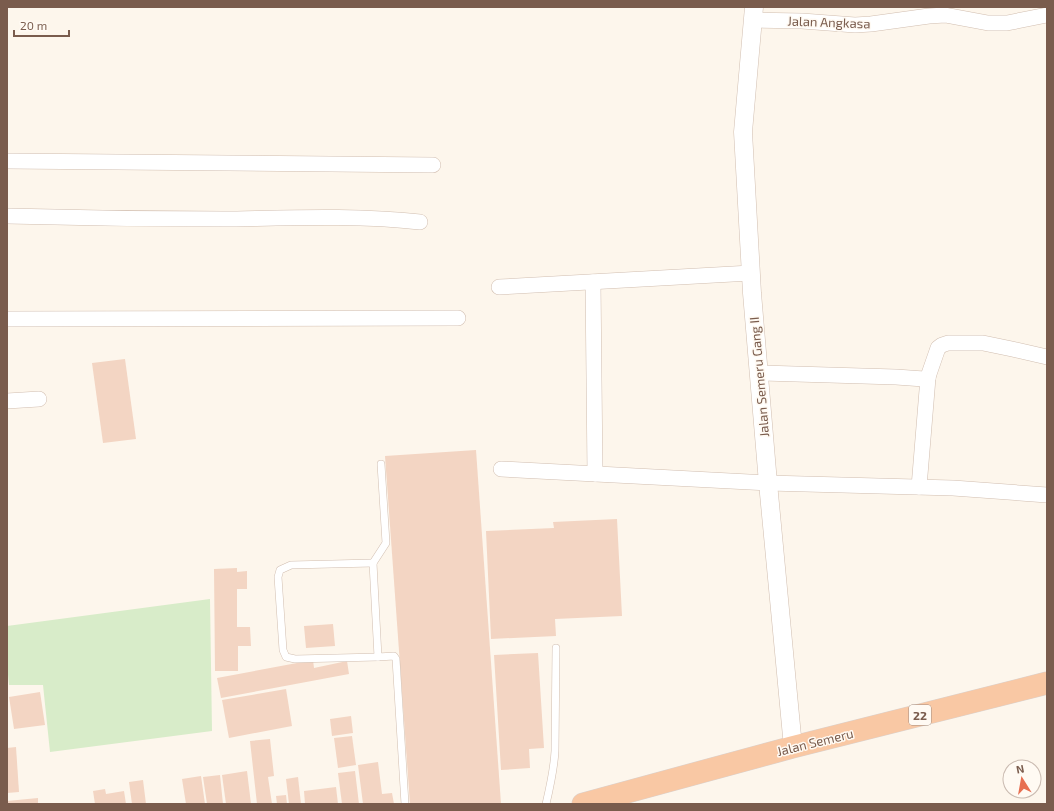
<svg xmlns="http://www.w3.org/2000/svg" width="1054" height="811" font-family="'Exo 2',sans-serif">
<rect width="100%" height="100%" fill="#fdf6ec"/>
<!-- green -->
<path fill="#d8ecc9" d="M210 599 212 731 50 752 43 685H9L7 664V626Z"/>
<!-- building -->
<g fill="#f3d5c3">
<path d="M125 359 136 439 103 443 92 363Z"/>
<path d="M476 450 501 804H410L385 456Z"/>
<path d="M617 519 622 616 555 619 556 636 491 639 486 531 554 528 553 522Z"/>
<path d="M237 568V572L247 571V589H237V627H250L251 646H238V671H215L214 569Z"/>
<path d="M333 624 335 646 306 648 304 626Z"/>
<path d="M538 653 544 748 529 749 530 768 501 770 494 655Z"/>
<path d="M313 660 314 668 347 661 349 674 221 698 217 678Z"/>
<path d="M286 689 292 726 229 738 222 700Z"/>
<path d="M40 692 45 725 14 729 9 697Z"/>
<path d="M351 716 353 733 332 736 330 719Z"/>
<path d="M352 736 356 765 338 768 334 738Z"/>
<path d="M270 739 274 776 268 777 272 804H257L250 741Z"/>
<path d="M16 747 19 792 7 793V748Z"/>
<path d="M378 762 382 794 392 793 394 804H363L358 765Z"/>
<path d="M247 771 251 804H226L222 775Z"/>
<path d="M355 771 359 804H342L338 773Z"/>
<path d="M220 775 223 804H207L203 777Z"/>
<path d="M201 776 205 804H186L182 779Z"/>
<path d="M298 777 301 804H289L286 779Z"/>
<path d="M143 780 146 804H132L129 782Z"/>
<path d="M336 787 338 804H305L304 791Z"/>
<path d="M105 789 106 794 124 791 126 804H95L93 791Z"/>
<path d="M286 795 287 804H277L276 796Z"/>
<path d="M38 798V804H7V801Z"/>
</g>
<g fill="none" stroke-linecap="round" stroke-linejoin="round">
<defs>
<g id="service">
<path d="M381 464 386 543 373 563 378 657 394 656 396 659 405 804"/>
<path d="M373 563 291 565 280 570 278 577 283 650 286 657 295 659 378 657"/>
<path d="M546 804C550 787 554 769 555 751L556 648"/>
</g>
<g id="minor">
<path d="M752 20 802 21 855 25 871 24 929 16 945 15 988 23H1007L1047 15"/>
<path d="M7 161 433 165"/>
<path d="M7 216C79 218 151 219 223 219 289 218 355 215 420 222"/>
<path d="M593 282 595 474"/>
<path d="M499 287 751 273"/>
<path d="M7 319 458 318"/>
<path d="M759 373 896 377 924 379 928 378 929 374 938 348 942 345 948 343H983L1012 349 1047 357"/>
<path d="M7 401 39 399"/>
<path d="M501 469 768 483 953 488 1047 495"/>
<path d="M919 487 928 378"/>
</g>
<path id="tertiary" d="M754 7 743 132 752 293 768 483 793 747"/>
<path id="trunk" d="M583 804 793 747 1047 683"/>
</defs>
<!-- service casing -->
<use href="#service" stroke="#d1beb0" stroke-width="8"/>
<!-- minor casing -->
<use href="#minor" stroke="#d1beb0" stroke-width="16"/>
<!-- tertiary casing -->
<use href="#tertiary" stroke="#d1beb0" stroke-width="19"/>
<!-- trunk casing -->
<use href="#trunk" stroke="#dad1cd" stroke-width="23"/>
<!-- service -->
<use href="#service" stroke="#fff" stroke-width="7"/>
<!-- minor -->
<use href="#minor" stroke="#fff" stroke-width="15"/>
<!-- tertiary -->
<use href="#tertiary" stroke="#fff" stroke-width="18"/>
<!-- trunk -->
<use href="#trunk" stroke="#f9c8a4" stroke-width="22"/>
</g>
<g text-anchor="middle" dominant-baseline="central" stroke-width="3" stroke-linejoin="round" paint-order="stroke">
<!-- shield labels -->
<rect fill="#fffaf3" stroke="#a28b7f" stroke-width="1" x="909" y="705" width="22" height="20" rx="3"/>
<g font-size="12" font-weight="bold" fill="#7a5c4d">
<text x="920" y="715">22</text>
</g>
<!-- street labels -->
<g font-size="13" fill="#7a5c4d" stroke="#fffaf3">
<text transform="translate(829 22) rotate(2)">Jalan Angkasa</text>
<text transform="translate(759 377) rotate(-95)">Jalan Semeru Gang II</text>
<text transform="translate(815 742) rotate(-14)">Jalan Semeru</text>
</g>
</g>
<!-- border -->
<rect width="1054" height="811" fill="none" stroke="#7a5c4d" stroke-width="16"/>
<!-- north arrow -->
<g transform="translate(1022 779) rotate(349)"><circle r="19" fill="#fffaf3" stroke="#cabbb1"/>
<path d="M0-3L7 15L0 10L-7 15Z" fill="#e76f51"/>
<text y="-6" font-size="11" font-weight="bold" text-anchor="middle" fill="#7a5c4d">N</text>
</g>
<!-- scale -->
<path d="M14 30v6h55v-6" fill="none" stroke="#7a5c4d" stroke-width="2"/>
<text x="20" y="30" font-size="12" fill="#7a5c4d" stroke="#fffaf3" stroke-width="3" paint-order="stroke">20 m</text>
</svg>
